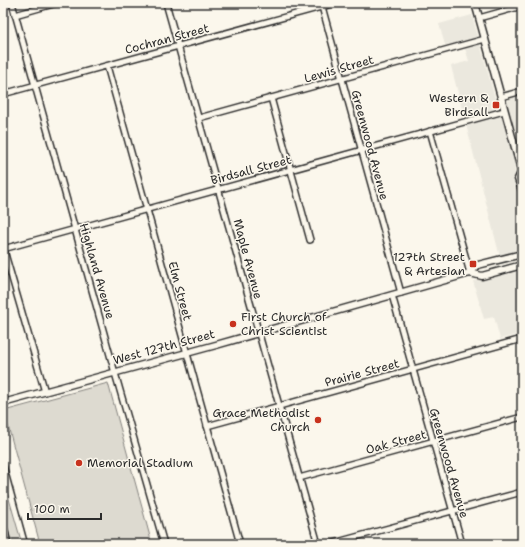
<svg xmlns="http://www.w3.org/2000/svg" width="525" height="547" font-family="'Shantell Sans',sans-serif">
<rect width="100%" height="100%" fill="#fbf7ec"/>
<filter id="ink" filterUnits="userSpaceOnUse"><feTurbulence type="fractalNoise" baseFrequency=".025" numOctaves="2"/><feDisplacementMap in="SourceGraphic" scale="8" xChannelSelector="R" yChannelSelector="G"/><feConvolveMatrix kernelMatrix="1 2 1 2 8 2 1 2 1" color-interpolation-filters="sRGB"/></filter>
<g filter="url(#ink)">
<!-- built -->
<g fill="#ebe8de">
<path d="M472 15 495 98 522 92V251L500 257 451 66 469 61 463 42 445 45 439 24Z"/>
<path d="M522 271V340L520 334 500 339 494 317 484 319 473 281Z"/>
</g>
<!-- green -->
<g fill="#dddad0" stroke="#84827e">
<path d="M108 383 152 544H40L4 411Z"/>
<path d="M3 478 22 544H12L3 510Z"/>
</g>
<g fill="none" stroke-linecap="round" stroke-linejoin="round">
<defs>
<g id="minor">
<path d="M12 3 115 373 164 544"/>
<path d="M166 3 318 544"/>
<path d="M321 3 401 293"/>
<path d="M15 15 57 3"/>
<path d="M479 18 522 6"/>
<path d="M107 66 240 544"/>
<path d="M3 94 336 3"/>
<path d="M501 97 522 91"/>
<path d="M271 98 310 240"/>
<path d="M199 118 485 39"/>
<path d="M430 131 470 273"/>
<path d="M3 247 45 392"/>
<path d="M3 249 504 111"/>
<path d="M392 295 462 544"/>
<path d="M207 426 522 339"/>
<path d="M299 478 522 417"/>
<path d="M3 524 8 544"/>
<path d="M330 544 522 492"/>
</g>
<g id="major">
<path d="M475 3 522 173"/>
<path d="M521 173 518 179 522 190"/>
<path d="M470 273 478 265 522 254"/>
<path d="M3 403 216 345 470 273 482 276 522 265"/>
</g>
</defs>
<!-- minor casing -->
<use href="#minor" stroke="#2b2b2b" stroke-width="8"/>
<!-- major casing -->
<use href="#major" stroke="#2b2b2b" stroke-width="9"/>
<!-- minor -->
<use href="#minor" stroke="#fbf7ec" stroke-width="5"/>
<!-- major -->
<use href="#major" stroke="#fbf7ec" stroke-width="6"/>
<!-- rail -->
<path stroke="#2b2b2b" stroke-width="1.5" d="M3 453 28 544"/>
</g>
</g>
<!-- markers -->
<g fill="#c8321e" stroke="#fbf7ec" stroke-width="1.5">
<rect x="492" y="101" width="8" height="8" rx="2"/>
<rect x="469" y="260" width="8" height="8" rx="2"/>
<circle cx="233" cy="324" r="4"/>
<circle cx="318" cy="420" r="4"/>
<circle cx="79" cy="463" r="4"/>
</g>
<g text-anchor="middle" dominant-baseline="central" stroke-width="3" stroke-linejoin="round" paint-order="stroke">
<!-- street labels -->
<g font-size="12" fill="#2b2b2b" stroke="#fbf7ec">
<text transform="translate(167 39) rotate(-15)">Cochran Street</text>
<text transform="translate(339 69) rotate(-16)">Lewis Street</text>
<text transform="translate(370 145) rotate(75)">Greenwood Avenue</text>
<text transform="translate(251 170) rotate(-15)">Birdsall Street</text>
<text transform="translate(248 259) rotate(75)">Maple Avenue</text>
<text transform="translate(97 271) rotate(74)">Highland Avenue</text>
<text transform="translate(180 291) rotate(75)">Elm Street</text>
<text transform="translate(164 347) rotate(-15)">West 127th Street</text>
<text transform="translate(362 373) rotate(-15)">Prairie Street</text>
<text transform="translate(396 442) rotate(-15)">Oak Street</text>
<text transform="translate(449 463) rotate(74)">Greenwood Avenue</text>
</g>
<!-- poi labels -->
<g font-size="12" fill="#2b2b2b" stroke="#fbf7ec" text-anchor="end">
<text x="488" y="98">Western &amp;<tspan x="488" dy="14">Birdsall</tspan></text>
<text x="465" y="257">127th Street<tspan x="465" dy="14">&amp; Artesian</tspan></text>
<text x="241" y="317" text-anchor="start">First Church of<tspan x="241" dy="14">Christ Scientist</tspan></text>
<text x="310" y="413">Grace Methodist<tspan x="310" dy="14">Church</tspan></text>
<text x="87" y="463" text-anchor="start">Memorial Stadium</text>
</g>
</g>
<!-- margin -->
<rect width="525" height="547" fill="none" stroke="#fbf7ec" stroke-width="16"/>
<rect x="8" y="8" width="509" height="531" fill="none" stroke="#2b2b2b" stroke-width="1.5" filter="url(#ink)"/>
<!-- scale -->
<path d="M28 513v6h73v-6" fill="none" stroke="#2b2b2b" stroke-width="2"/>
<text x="34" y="513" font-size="12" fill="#2b2b2b" stroke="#fbf7ec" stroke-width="3" paint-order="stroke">100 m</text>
</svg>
